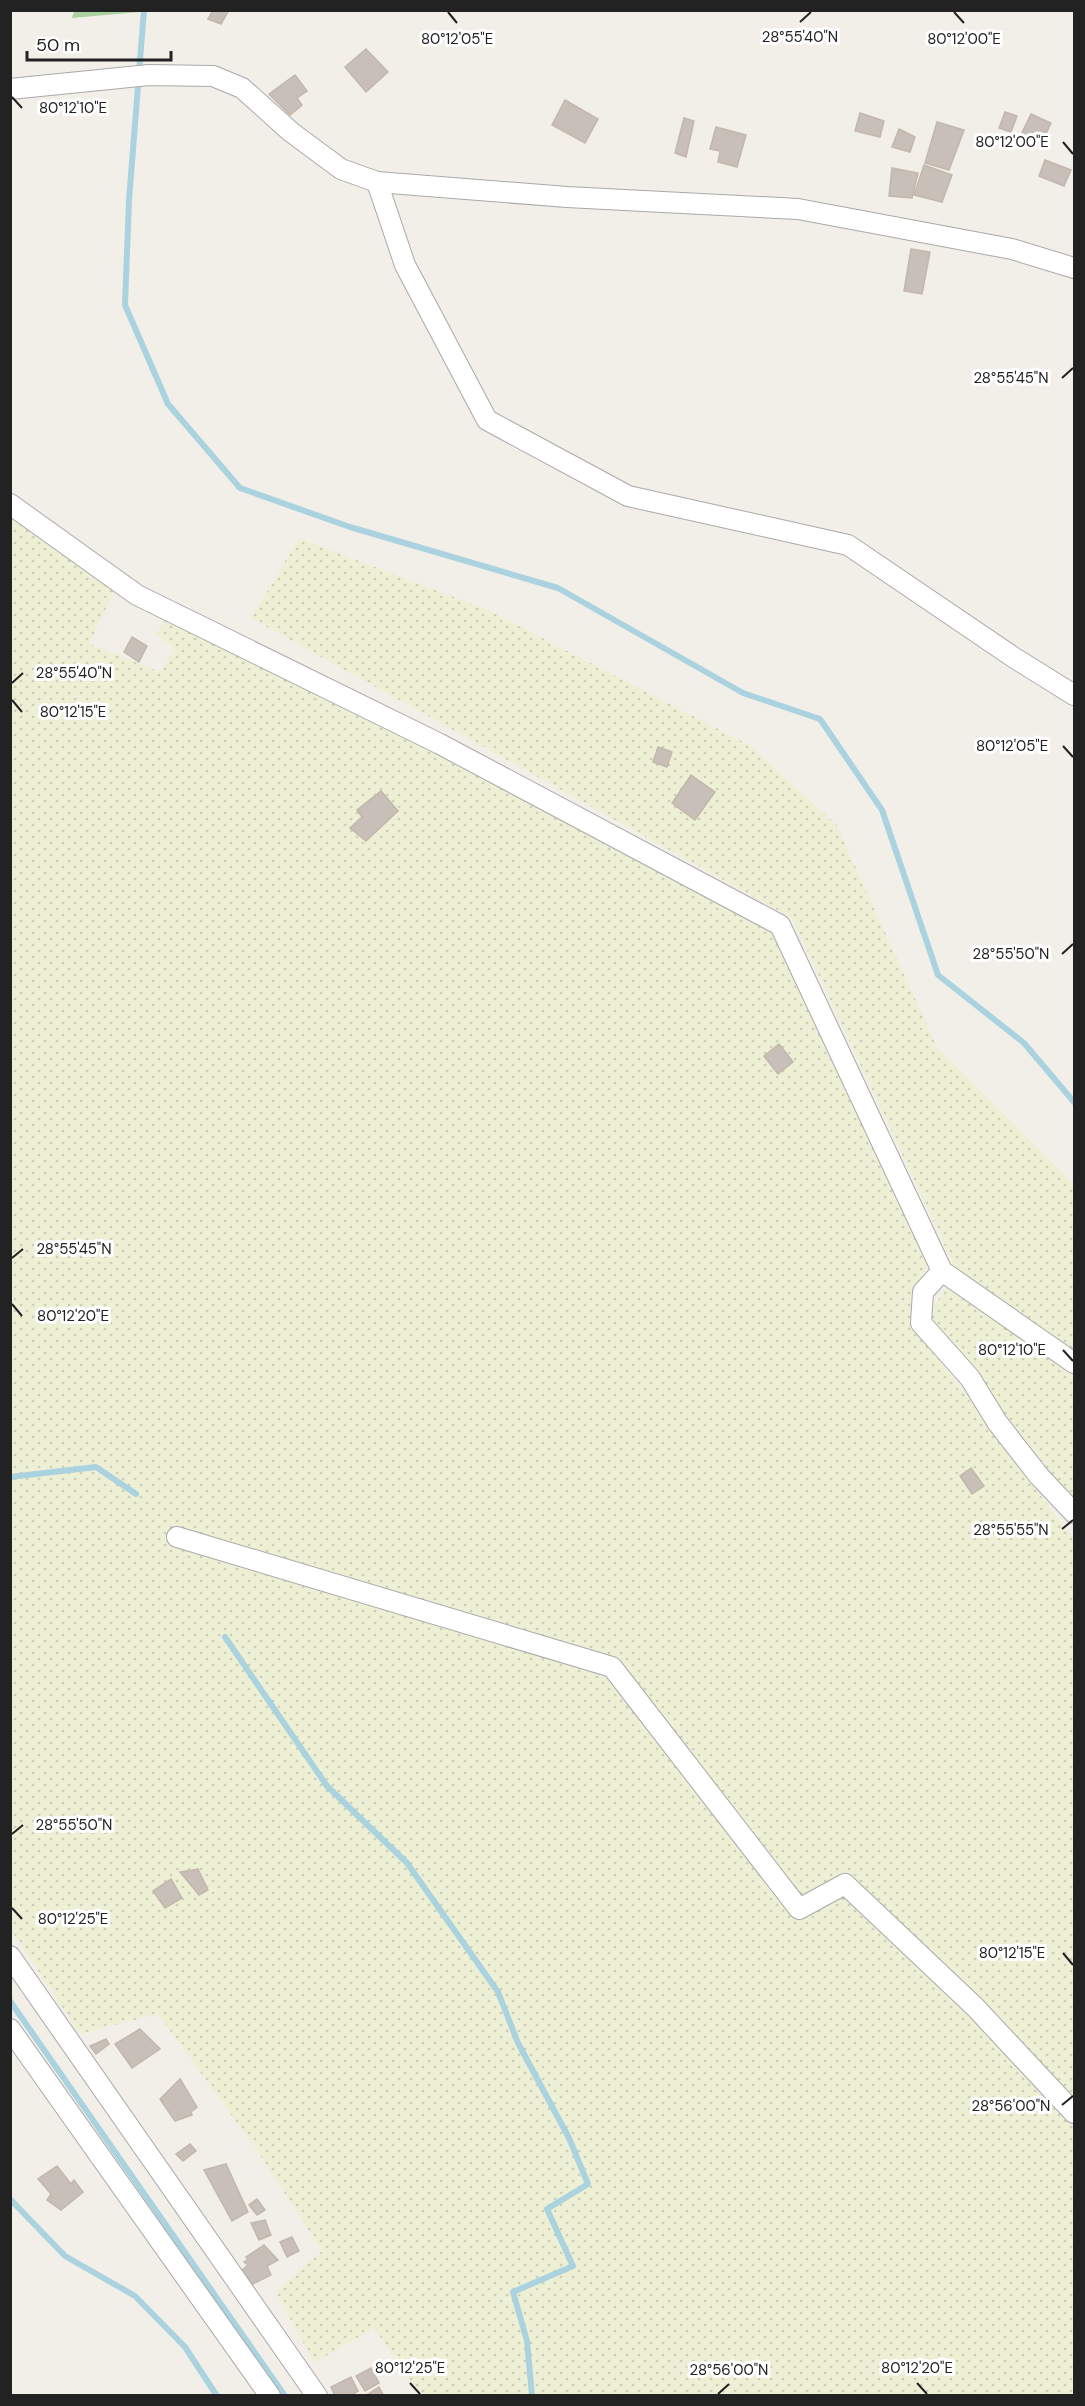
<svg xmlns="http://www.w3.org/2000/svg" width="1085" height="2406" font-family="'DM Sans',sans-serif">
<defs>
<pattern id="farmland-dots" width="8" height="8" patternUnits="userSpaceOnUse" patternTransform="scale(1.5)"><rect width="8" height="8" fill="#eef0d5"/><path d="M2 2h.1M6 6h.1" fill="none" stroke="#ccceb7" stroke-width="1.8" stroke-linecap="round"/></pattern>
<pattern id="forest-crowns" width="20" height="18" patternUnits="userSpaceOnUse" patternTransform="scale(1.5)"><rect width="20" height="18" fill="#add19e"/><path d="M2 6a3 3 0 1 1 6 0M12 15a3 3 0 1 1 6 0" fill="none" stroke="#95b388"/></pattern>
</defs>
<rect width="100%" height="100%" fill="#f2efe9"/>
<!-- farmland -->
<g fill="url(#farmland-dots)">
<path d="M10 510 116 587 89 644 160 672 174 649 156 634 165 620 436 748 775 935 927 1265 915 1295 916 1329 1074 1540V2395H420L374 2328 314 2363 276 2292 322 2251 256 2149 158 2014 80 2034 11 1930Z"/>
<path d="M299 538 490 611 749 745 836 824 937 1047 1074 1184V1502L1040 1463 927 1317 957 1272 792 918 251 618Z"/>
</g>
<!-- forest -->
<path fill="url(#forest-crowns)" d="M74 11V10L151 11 72 18Z"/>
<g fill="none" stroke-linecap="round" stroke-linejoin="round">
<!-- stream -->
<g stroke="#aad3df" stroke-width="6">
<path d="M144 10 129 200 125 305 168 404 240 488 350 527 558 588 743 693 820 719 882 810 938 975 1024 1043 1074 1102"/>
<path d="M10 1477 96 1467 136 1494"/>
<path d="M225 1637 327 1786 407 1863 498 1992 518 2043 569 2138 588 2184 547 2209 573 2266 513 2292 527 2341 532 2396"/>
<path d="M10 2001 285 2396"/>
<path d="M10 2199 65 2256 135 2296 185 2347 217 2396"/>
</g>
</g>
<!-- building -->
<g fill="#c7bfb8" stroke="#c4b6ab" stroke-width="1.5">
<path d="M213 10H229L221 24 208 19Z"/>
<path d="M366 49 388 72 366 92 345 67Z"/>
<path d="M295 75 307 91 297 98 302 105 290 115 269 94Z"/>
<path d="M565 100 598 119 585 143 552 125Z"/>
<path d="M1005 112 1017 116 1011 132 999 128Z"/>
<path d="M860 113 884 121 880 137 855 131Z"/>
<path d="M1031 114 1051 123 1041 144 1021 135Z"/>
<path d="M684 118 694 121 686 157 675 153Z"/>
<path d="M937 122 964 130 949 170 925 163Z"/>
<path d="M716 127 746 135 737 167 718 162 720 151 710 149Z"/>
<path d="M899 129 915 137 910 152 892 147Z"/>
<path d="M1045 160 1071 170 1064 186 1039 176Z"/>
<path d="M924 165 952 175 942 202 914 195Z"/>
<path d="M892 168 918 173 912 198 889 196Z"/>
<path d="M911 249 930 252 922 294 904 291Z"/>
<path d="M132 637 147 646 139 662 124 652Z"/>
<path d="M658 747 672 752 667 767 653 762Z"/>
<path d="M691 775 715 792 695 820 672 803Z"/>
<path d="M381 791 398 811 366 841 350 828 362 817 357 810Z"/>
<path d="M779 1044 793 1062 778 1074 764 1056Z"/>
<path d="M971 1468 984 1486 972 1494 960 1476Z"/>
<path d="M198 1869 208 1890 199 1895 180 1872Z"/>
<path d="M171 1879 182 1898 165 1908 153 1891Z"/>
<path d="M140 2029 160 2049 132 2068 115 2044Z"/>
<path d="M106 2039 109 2044 96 2054 90 2046Z"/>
<path d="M180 2079 197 2107 191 2112 192 2115 175 2121 160 2099Z"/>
<path d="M190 2144 196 2151 183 2161 176 2154Z"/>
<path d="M226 2164 248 2212 232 2221 204 2170Z"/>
<path d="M57 2166 71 2184 74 2180 83 2192 61 2210 47 2200 51 2194 38 2179Z"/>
<path d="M257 2199 265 2210 257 2215 249 2205Z"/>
<path d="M265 2220 271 2235 259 2240 251 2223Z"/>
<path d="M292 2237 299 2251 287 2257 280 2242Z"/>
<path d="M264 2245 278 2260 267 2266 271 2275 251 2285 240 2272 248 2265 244 2262 248 2259 246 2257Z"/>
<path d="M371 2368 379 2383 365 2391 356 2376Z"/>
<path d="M351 2377 358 2391 350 2396H335L331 2387Z"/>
<path d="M379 2387 384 2396H365Z"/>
</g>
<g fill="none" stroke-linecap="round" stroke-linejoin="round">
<defs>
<g id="minor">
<path d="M10 89 149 75 213 76 242 88 291 132 341 169 377 182 567 197 798 209 1012 249 1074 268"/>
<path d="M377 182 405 265 487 420 628 496 848 545 1013 657 1074 695"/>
<path d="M10 504 137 595 440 744 780 925 942 1271 1074 1363"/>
<path d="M942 1271 923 1292 921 1323 970 1378 997 1422 1039 1476 1074 1513"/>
<path d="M177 1537 612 1667 799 1909 845 1884 975 2007 1074 2113"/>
<path d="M10 1956 317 2396"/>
<path d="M10 2029 270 2396"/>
</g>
</defs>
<!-- minor casing -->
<use href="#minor" stroke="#a9a9a9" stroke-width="22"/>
<!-- minor -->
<use href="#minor" stroke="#fff" stroke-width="20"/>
</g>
<!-- ticks -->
<path fill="none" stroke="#222" stroke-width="2" d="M448 12 457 23M954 12 964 23M800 22 811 12M12 97 22 108M1063 142 1073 154M1062 378 1073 368M12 683 23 673M12 700 22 712M1063 746 1073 757M1062 954 1073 944M12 1258 23 1249M12 1304 22 1316M1063 1350 1073 1361M1062 1529 1073 1520M12 1834 23 1825M12 1908 22 1919M1063 1953 1073 1965M1062 2105 1073 2096M410 2383 420 2394M917 2383 927 2394M718 2394 729 2384"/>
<g font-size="15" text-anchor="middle" fill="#222" stroke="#fff" stroke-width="6" stroke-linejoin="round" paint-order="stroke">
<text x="800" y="42">28°55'40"N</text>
<text x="457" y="44">80°12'05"E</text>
<text x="964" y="44">80°12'00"E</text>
<text x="73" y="113">80°12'10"E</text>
<text x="1012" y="147">80°12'00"E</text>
<text x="1011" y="383">28°55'45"N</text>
<text x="74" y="678">28°55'40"N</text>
<text x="73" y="717">80°12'15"E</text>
<text x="1012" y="751">80°12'05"E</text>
<text x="1011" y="959">28°55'50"N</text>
<text x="74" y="1254">28°55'45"N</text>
<text x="73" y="1321">80°12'20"E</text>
<text x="1012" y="1355">80°12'10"E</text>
<text x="1011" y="1535">28°55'55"N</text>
<text x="74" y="1830">28°55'50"N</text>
<text x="73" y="1924">80°12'25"E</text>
<text x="1012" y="1958">80°12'15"E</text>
<text x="1011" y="2111">28°56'00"N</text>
<text x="410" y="2373">80°12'25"E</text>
<text x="917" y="2373">80°12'20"E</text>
<text x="729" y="2375">28°56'00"N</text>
</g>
<!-- border -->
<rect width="1085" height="2406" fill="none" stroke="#222222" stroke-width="24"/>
<!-- scale -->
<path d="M27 51v9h144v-9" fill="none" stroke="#222222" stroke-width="3"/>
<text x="36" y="51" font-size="18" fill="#222222" stroke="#ffffff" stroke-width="4.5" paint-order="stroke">50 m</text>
</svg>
